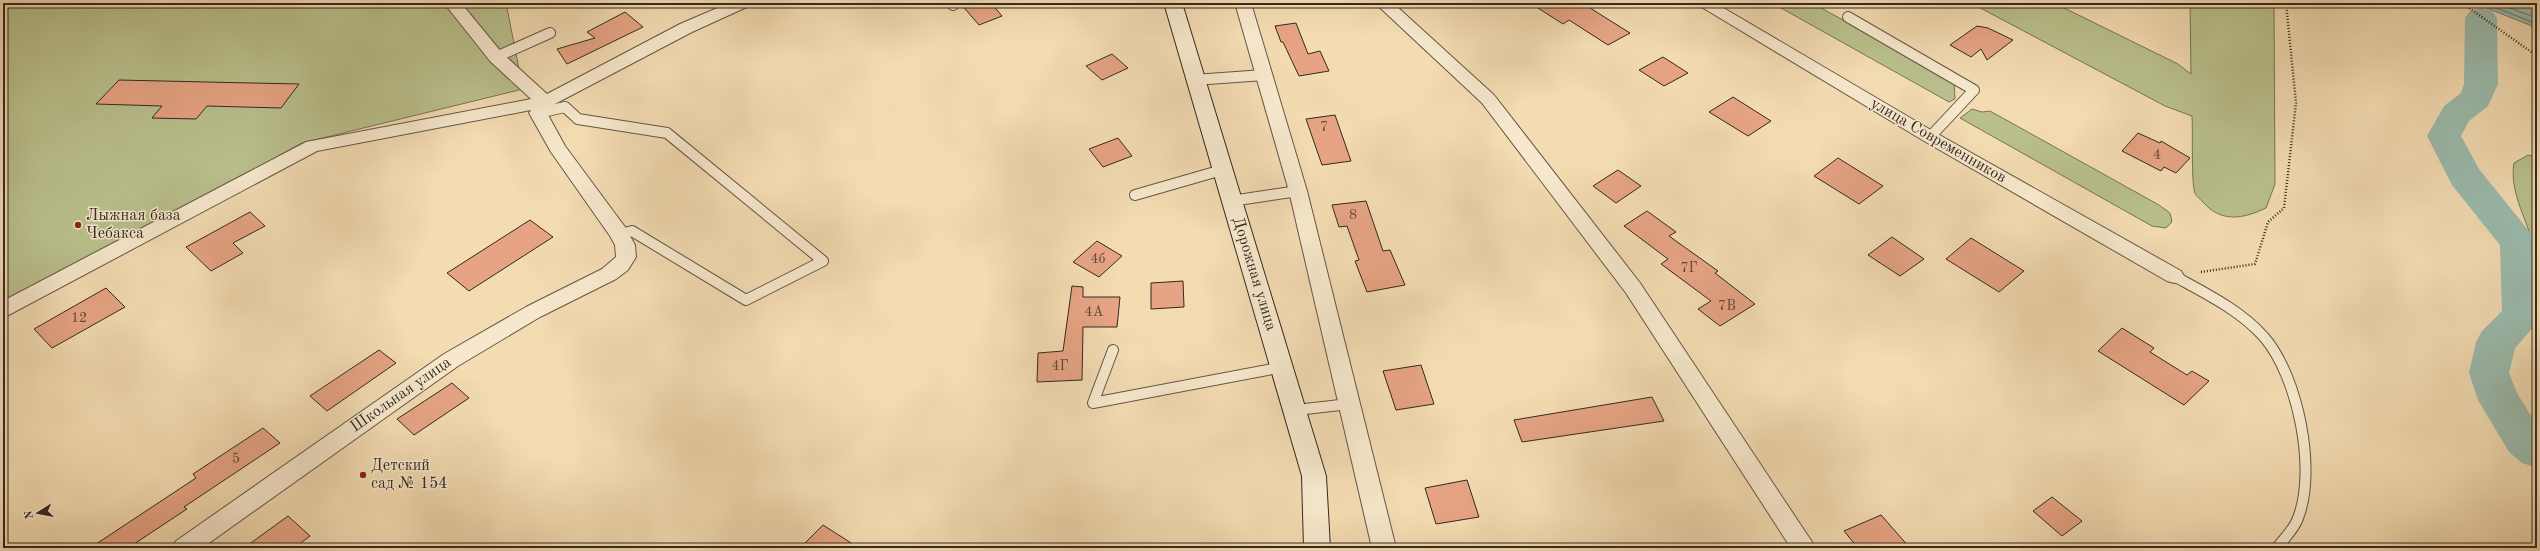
<svg xmlns="http://www.w3.org/2000/svg" width="2540" height="551" font-family="'Old Standard TT',serif">
<rect width="100%" height="100%" fill="#f3dbb2"/>
<filter id="stains"><feTurbulence type="fractalNoise" baseFrequency=".005" numOctaves="4"/><feColorMatrix values="0 0 0 0 .2 0 0 0 0 .09 0 0 0 0 .02 0 0 0 .5 -.17"/></filter>
<radialGradient id="worn" r=".72"><stop offset=".6" stop-color="#630" stop-opacity="0"/><stop offset="1" stop-color="#630" stop-opacity=".3"/></radialGradient>
<!-- green -->
<g fill="#b9c08d" stroke="#767457">
<path d="M3 3H506L523 89 302 143 3 307Z"/>
<path d="M1772 3H1812L1954 81 1955 99 1949 102Z"/>
<path d="M1971 3H2054L2178 64 2191 74 2190 3H2274L2275 184 2266 208C2243 219 2221 223 2203 202 2200 199 2196 196 2195 193 2191 184 2193 129 2192 116L2165 106Z"/>
<path d="M1972 109 1982 112 1990 111 2159 205 2170 213 2172 222 2166 228 2152 226 1960 118Z"/>
<path d="M2528 155 2537 157V265C2535 230 2508 197 2514 163Z"/>
</g>
<!-- water -->
<path fill="#9bbbad" stroke="#728175" d="M2474 3H2537V28Z"/>
<g fill="none" stroke-linecap="round" stroke-linejoin="round">
<!-- shore -->
<g stroke="#687267" stroke-width="1">
<path d="M2484 3 2537 24"/>
<path d="M2496 3 2537 18"/>
</g>
<!-- river -->
<path fill="#9bbbad" fill-rule="evenodd" d="M2481 8 2492 11 2497 18 2498 84 2488 106 2469 121 2461 136 2479 169 2537 241V323L2515 348 2509 373 2518 395 2537 425V468L2522 463 2509 452 2478 400 2469 373 2476 342 2482 331 2502 311 2500 245 2452 185 2427 136 2444 106 2461 93 2464 84 2465 18 2470 11Z"/>
</g>
<!-- building -->
<g fill="#e6a484" stroke="#342921">
<path d="M960 3H991L1002 16 979 25Z"/>
<path d="M1530 3H1598L1590 8 1630 33 1608 45 1569 20 1563 24Z"/>
<path d="M625 12 643 27 567 64 557 49 595 38 587 32Z"/>
<path d="M1296 23 1308 54 1320 51 1329 71 1299 76 1283 42H1281L1275 26Z"/>
<path d="M1977 26 1988 28 2013 40 1987 60 1981 49 1971 57 1950 45Z"/>
<path d="M1112 54 1128 68 1102 80 1086 66Z"/>
<path d="M1663 57 1688 73 1664 86 1639 70Z"/>
<path d="M119 80 251 83 299 84 281 108 207 106 196 119 152 118 162 106 96 104Z"/>
<path d="M1733 97 1771 121 1748 136 1709 112Z"/>
<path d="M1335 115 1351 161 1322 165 1306 119Z"/>
<path d="M2138 133 2160 143 2161 141 2190 158 2176 173 2164 167 2161 171 2122 151Z"/>
<path d="M1118 138 1132 156 1103 167 1089 149Z"/>
<path d="M1838 158 1883 186 1859 204 1814 176Z"/>
<path d="M1618 170 1641 186 1616 203 1593 186Z"/>
<path d="M1366 201 1383 251 1390 250 1405 285 1367 292 1355 261 1359 260 1347 226 1339 227 1332 205Z"/>
<path d="M1647 211 1676 232 1669 236 1718 271 1715 273 1755 304 1720 326 1698 309 1711 301 1661 264 1668 259 1624 226Z"/>
<path d="M250 212 265 226 233 243 243 253 211 271 186 247Z"/>
<path d="M530 220 553 237 469 291 447 273Z"/>
<path d="M1892 237 1924 259 1900 276 1868 255Z"/>
<path d="M1971 238 2024 271 1999 292 1946 259Z"/>
<path d="M1097 241 1122 256 1099 277 1073 262Z"/>
<path d="M1183 281 1184 307 1151 309V283Z"/>
<path d="M1072 286 1083 287V297H1120L1117 327H1083L1082 380 1037 382 1038 353 1063 351Z"/>
<path d="M106 288 125 307 52 348 34 329Z"/>
<path d="M2122 328 2154 348 2150 352 2187 375 2192 371 2209 381 2184 405 2098 351Z"/>
<path d="M379 350 396 363 327 411 310 396Z"/>
<path d="M1421 365 1434 404 1396 410 1383 371Z"/>
<path d="M452 383 469 398 414 435 397 419Z"/>
<path d="M1652 397 1664 421 1522 442 1514 420Z"/>
<path d="M263 428 280 443 184 507 187 509 128 548H90L196 478 193 474Z"/>
<path d="M1467 480 1479 517 1436 524 1425 488Z"/>
<path d="M2052 497 2082 521 2062 536 2033 511Z"/>
<path d="M1881 515 1910 548H1858L1844 531Z"/>
<path d="M288 516 310 536 294 548H244Z"/>
<path d="M823 525 859 548H800Z"/>
</g>
<g fill="none" stroke-linecap="round" stroke-linejoin="round">
<defs>
<g id="lane">
<path d="M952 3 953 5"/>
<path d="M1848 17 1974 90 1930 137"/>
<path d="M496 57 550 33"/>
<path d="M1194 80 1264 75"/>
<path d="M538 113 565 107 578 119 667 133 823 261 746 300 632 231 620 234"/>
<path d="M1135 195 1222 170"/>
<path d="M1231 201 1298 191"/>
<path d="M2174 276C2205 293 2240 310 2264 337 2298 376 2317 470 2298 518 2294 530 2284 538 2277 548"/>
<path d="M1113 350 1093 403 1283 367"/>
<path d="M1296 410 1349 404"/>
</g>
<g id="street">
<path d="M444 3H461L502 53 547 94 680 24 729 3H751L749 6 692 32 551 106 547 113 565 146 625 227 635 245 636 257 628 270 616 279 540 317 458 366 202 548H172L176 541 444 354 526 307 602 269 616 257 615 245 610 236 551 152 529 113 531 110 317 151 3 318V301L306 142 531 99 490 61Z"/>
<path d="M1235 3H1251L1307 191 1396 548H1372L1289 191Z"/>
<path d="M1375 3H1393L1494 95 1640 283 1816 548H1791L1626 293 1482 103Z"/>
<path d="M1695 3H1715L1936 133 2181 271 2184 276 2181 281 2174 283 2167 281 1924 141Z"/>
</g>
<path id="secondary" d="M1164 3H1182L1326 476 1330 548H1304L1302 476Z"/>
</defs>
<!-- lane casing -->
<use href="#lane" stroke="#645645" stroke-width="12"/>
<!-- street casing -->
<use href="#street" stroke="#645645" stroke-width="2"/>
<!-- secondary casing -->
<use href="#secondary" stroke="#342921" stroke-width="2"/>
<!-- path -->
<g stroke="#342921" stroke-width="2.5" stroke-dasharray="1 2" stroke-linecap="butt">
<path d="M2462 3 2537 56"/>
<path d="M2201 272 2255 264 2268 222 2284 208 2296 103 2286 3"/>
</g>
<!-- lane -->
<use href="#lane" stroke="#f7e8cd" stroke-width="10"/>
<!-- street -->
<use href="#street" fill="#f7e8cd" fill-rule="evenodd"/>
<!-- secondary -->
<use href="#secondary" fill="#f7e8cd" fill-rule="evenodd"/>
</g>
<!-- markers -->
<g fill="#8f2418" stroke="#f7e8cd" stroke-width="1.5">
<circle cx="78" cy="225" r="4"/>
<circle cx="363" cy="475" r="4"/>
</g>
<g text-anchor="middle" dominant-baseline="central" stroke-width="3" stroke-linejoin="round" paint-order="stroke">
<!-- number labels -->
<g font-size="14" fill="#60483a">
<text x="1324" y="127">7</text>
<text x="2157" y="155">4</text>
<text x="1353" y="215">8</text>
<text x="1098" y="259">4б</text>
<text x="1689" y="268">7Г</text>
<text x="1727" y="306">7В</text>
<text x="1094" y="312">4А</text>
<text x="79" y="318">12</text>
<text x="1060" y="366">4Г</text>
<text x="236" y="459">5</text>
</g>
<!-- street labels -->
<g font-size="16" fill="#342921" stroke="#f7e8cd">
<text transform="translate(1938 141) rotate(30)">улица Современников</text>
<text transform="translate(1254 274) rotate(73)">Дорожная улица</text>
<text transform="translate(401 395) rotate(-35)">Школьная улица</text>
</g>
<!-- poi labels -->
<g font-size="16" fill="#342921" stroke="#f7e8cd" text-anchor="start">
<text x="86" y="216">Лыжная база<tspan x="86" dy="18">Чебакса</tspan></text>
<text x="371" y="466">Детский<tspan x="371" dy="18">сад № 154</tspan></text>
</g>
</g>
<!-- margin -->
<rect width="2540" height="551" fill="none" stroke="#f3dbb2" stroke-width="16"/>
<rect x="4" y="4" width="2532" height="543" fill="none" stroke="#342921" stroke-width="2"/>
<rect x="8" y="8" width="2524" height="535" fill="none" stroke="#342921"/>
<!-- north arrow -->
<g transform="translate(38 513) rotate(259)" stroke="#f7e8cd" stroke-width="3" paint-order="stroke">
<path d="M0-3L7 15L0 10L-7 15Z" fill="#342921"/>
<text y="-6" font-size="11" font-weight="bold" text-anchor="middle" fill="#342921">N</text>
</g>
<rect width="100%" height="100%" filter="url(#stains)"/>
<rect width="100%" height="100%" fill="url(#worn)"/>
</svg>
